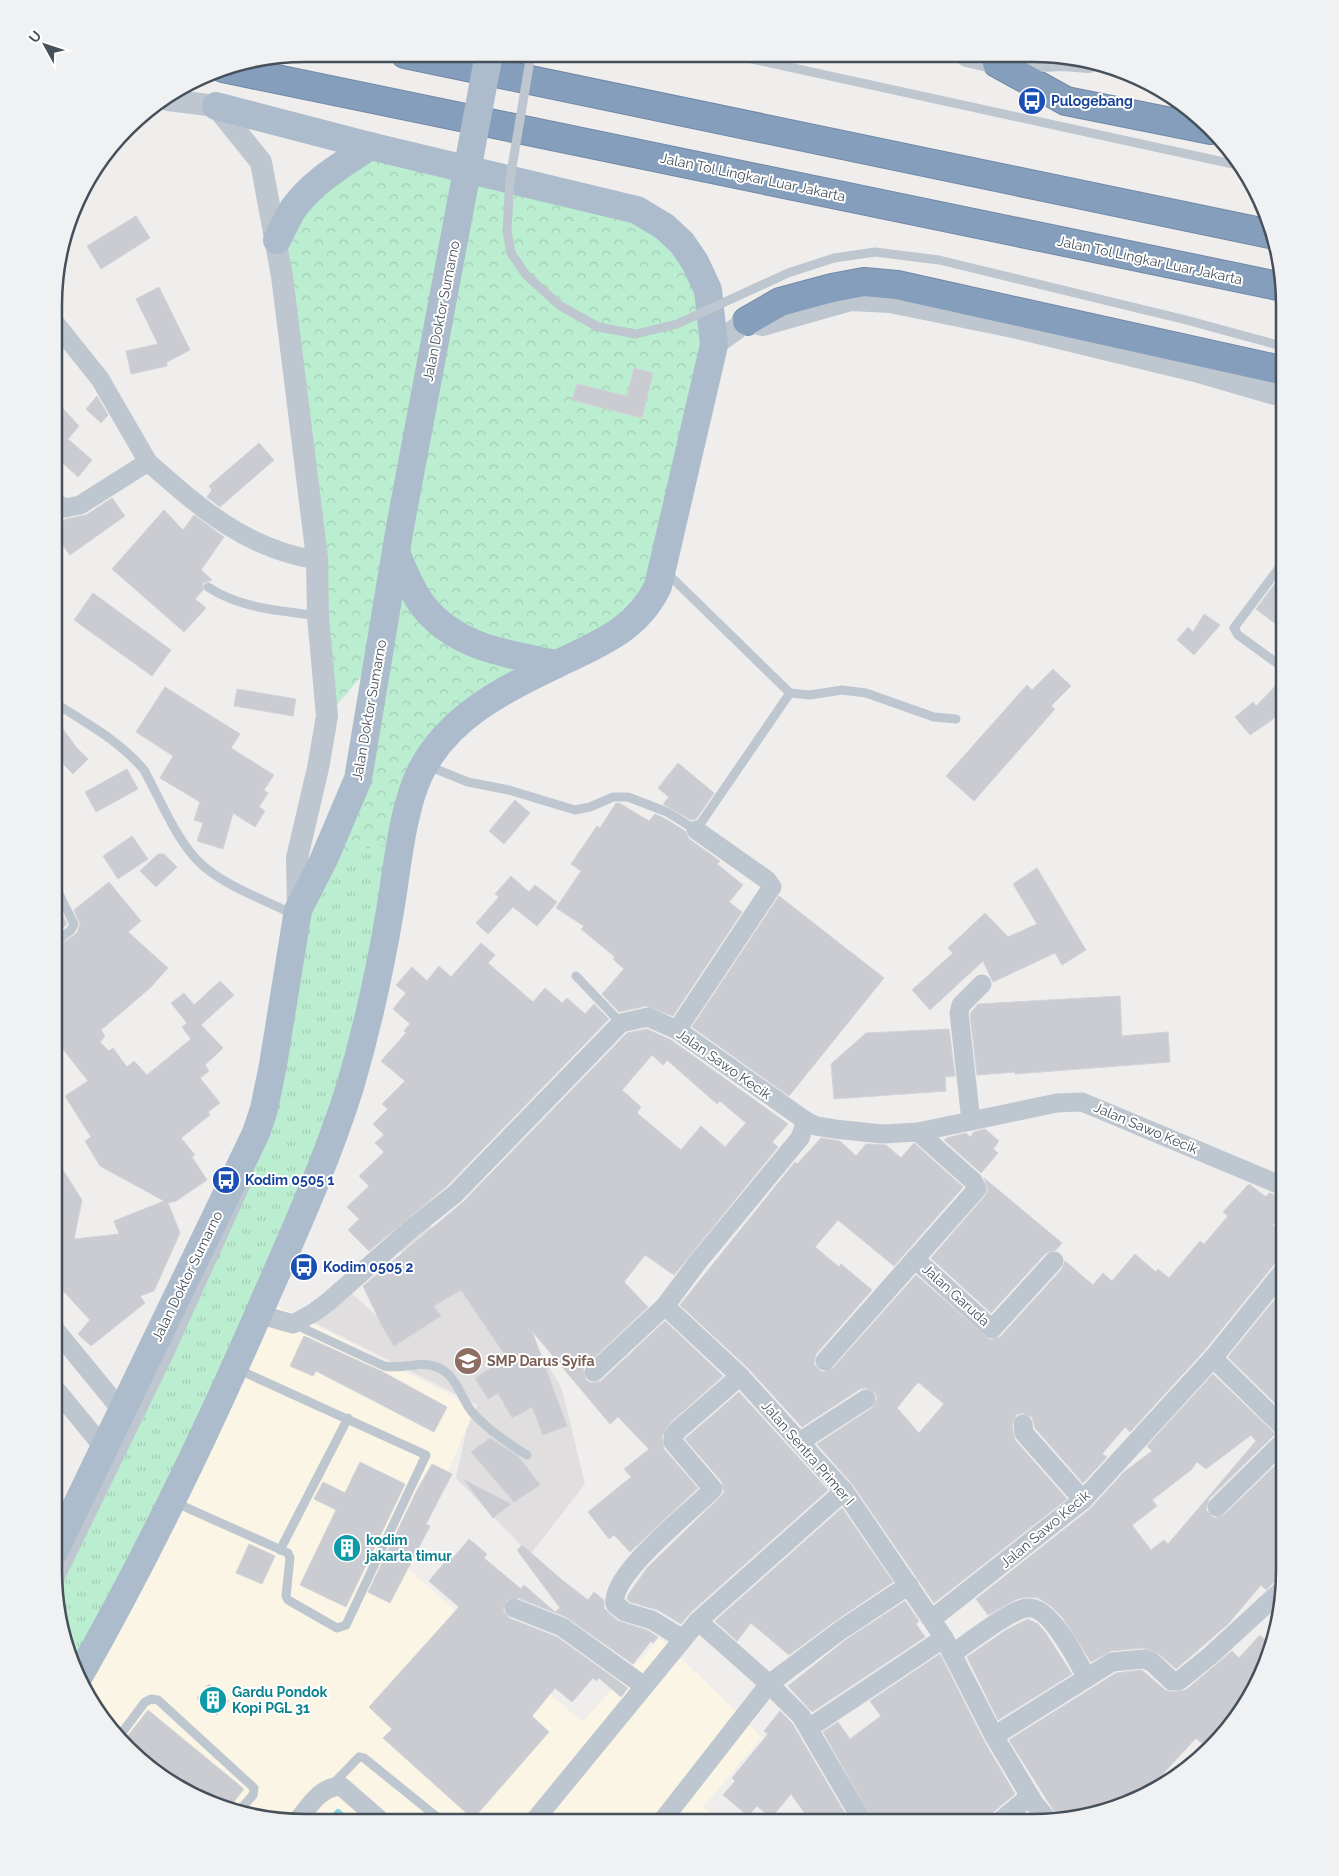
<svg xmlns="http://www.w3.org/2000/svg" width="1339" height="1876" font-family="Raleway,sans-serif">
<defs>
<pattern id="grass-tufts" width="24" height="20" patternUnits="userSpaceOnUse" patternTransform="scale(1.25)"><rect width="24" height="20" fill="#bbedd0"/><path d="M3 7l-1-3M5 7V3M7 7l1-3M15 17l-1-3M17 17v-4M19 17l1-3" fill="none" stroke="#a2cdb5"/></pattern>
<pattern id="forest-crowns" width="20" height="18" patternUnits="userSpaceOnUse" patternTransform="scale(1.25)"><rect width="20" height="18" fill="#bbedd0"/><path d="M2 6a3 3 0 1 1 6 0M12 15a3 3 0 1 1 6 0" fill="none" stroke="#a2cdb5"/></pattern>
</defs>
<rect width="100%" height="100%" fill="#f0eded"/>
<!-- commercial -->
<path fill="#fbf5e6" d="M191 1268 286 1310 475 1408 407 1568 582 1722 660 1638 762 1737 703 1807 720 1821 273 1820 209 1803 152 1770 116 1736 80 1682 62 1636 54 1571V1528Z"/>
<!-- education -->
<path fill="#e1dedf" d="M429 1223 466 1284 530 1334 562 1389 585 1484 530 1555 456 1478 466 1432 477 1405 301 1316 350 1292 385 1323 425 1294 396 1243Z"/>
<!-- grass -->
<path fill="url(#grass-tufts)" d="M402 840 341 1114 78 1678 62 1636 56 1586 256 1133 324 859Z"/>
<!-- forest -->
<path fill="url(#forest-crowns)" d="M370 147 665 227 710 309 649 603 459 723 402 840 324 859 378 657 327 716 282 276 293 210Z"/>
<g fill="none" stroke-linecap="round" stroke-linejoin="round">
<!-- stream -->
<path stroke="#89d3e9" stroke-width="6" d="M330 1820 338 1812 348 1820"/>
</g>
<!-- building -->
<g fill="#caccd2" stroke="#d1d3d9" fill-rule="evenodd">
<path d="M136 216 150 238 101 269 87 246Z"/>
<path d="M159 287 190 350 167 362V366L131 374 126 351 158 344 136 299Z"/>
<path d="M634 368 653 373 642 418 572 400 577 384 627 396Z"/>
<path d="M97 396 108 415 101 423 86 409Z"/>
<path d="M56 401 79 426 68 439 92 460 78 477 56 457Z"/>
<path d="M259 443 274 460 220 507 207 497 212 490 209 486Z"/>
<path d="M112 498 125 516 70 555 56 536V526L66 519 86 515Z"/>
<path d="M164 510 183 530 194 515 224 537 201 570 212 580 203 583V590L195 599 206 608 184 632 112 569Z"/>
<path d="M1285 570V631L1256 609Z"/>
<path d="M93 593 171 650 152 676 74 620Z"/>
<path d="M1204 614 1220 625 1194 655 1177 640 1188 627 1193 632Z"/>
<path d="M1053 669 1071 686 1051 706 1055 709 974 801 946 776 1027 685 1032 690Z"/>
<path d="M1285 676V706L1272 720 1250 735 1235 717 1253 702 1256 706Z"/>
<path d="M165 687 240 734 231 748 274 775 264 790 268 793 259 807 265 811 255 827 233 813 223 849 197 841 203 823 194 820 200 802 160 778 173 756 136 732Z"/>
<path d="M237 689 296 699 293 716 234 706Z"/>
<path d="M55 718 76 747 88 759 73 774 55 756Z"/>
<path d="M678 763 714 793 696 819 691 820 663 804 669 797 658 788Z"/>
<path d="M127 769 138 789 96 812 85 792Z"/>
<path d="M515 800 530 813 504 844 489 831Z"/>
<path d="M616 803H619L649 821 655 814 664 818 685 831 689 839 720 861 717 864 743 885 729 902 742 912 673 1016 646 1006 619 1012 602 994 624 969 613 959 615 957 581 929 584 926 556 908 581 871 571 864 597 826 600 828Z"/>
<path d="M132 836 148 859 118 879 103 856Z"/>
<path d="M158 854H164L177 867 156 887 140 871Z"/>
<path d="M1037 868 1086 950 1062 965 1055 953 993 982 983 961 930 1010 912 990 953 953 948 948 985 913 1008 937 1037 924 1013 884Z"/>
<path d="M511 876 529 892 535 885 557 902 537 926 513 907 488 934 476 923 499 897 495 894Z"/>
<path d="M109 882 141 921 128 932 168 968 150 988 101 1030 105 1036 100 1042 109 1051 113 1048 127 1067 134 1061 147 1075 191 1039 182 1027 187 1023 171 1003 184 993 194 1005 220 981 234 995 201 1025 223 1048 205 1065 209 1071 200 1078 220 1103 208 1112 210 1115 181 1138 195 1155 192 1157 207 1180 176 1201 168 1203 180 1233 154 1291 140 1296 145 1303 91 1346 78 1334 90 1320 54 1281V1156L82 1200 74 1239 119 1234 114 1221 164 1201 100 1166 85 1141 91 1137 65 1096 88 1081 55 1039V948L77 933 80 924 74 910Z"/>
<path d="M779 896 884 978 789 1096 692 1027Z"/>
<path d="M55 900 67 924 55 934Z"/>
<path d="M481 943 495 955 488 963 533 1002 545 988 562 1003 567 998 585 1014 594 1004 609 1019 447 1186 369 1251 348 1230 359 1219 347 1207 369 1186 359 1176 384 1152 375 1143 384 1135 373 1124 388 1109 382 1104 405 1081 381 1061 406 1033 404 1031 410 1024 393 1009 406 993 396 985 412 967 427 981 439 966 451 977Z"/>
<path d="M1120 996 1122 1036 1168 1032 1170 1062 1015 1074V1072L977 1075 970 1014 978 1004Z"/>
<path d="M647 1029 671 1040 788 1124 772 1142 778 1147 674 1275 645 1255 624 1282 648 1307 583 1368 586 1380 591 1383 601 1381 665 1321 723 1376 671 1422 662 1436 664 1449 698 1488 630 1552 614 1535 609 1539 588 1512 631 1477 624 1469 649 1449 618 1417 610 1424 532 1331 567 1426 543 1435 532 1407 512 1418 498 1393 488 1399 475 1378 507 1358 461 1290 434 1306 441 1316 394 1346 382 1326 363 1286 463 1202 627 1033ZM652 1055 663 1065 667 1060 717 1104 720 1101 746 1123 725 1147 701 1126 681 1150 637 1113 641 1107 622 1090Z"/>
<path d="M949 1029 955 1076 945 1077 946 1091 834 1099 831 1064 866 1033Z"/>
<path d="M985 1129 999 1141 993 1149 998 1153 981 1173 944 1140 947 1138 966 1133 970 1137 974 1132Z"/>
<path d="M821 1138 840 1141 856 1156 866 1144 886 1145 901 1158 914 1143 963 1187 894 1266 838 1220 815 1247 839 1267 841 1264 872 1290 816 1354 814 1364 822 1372 833 1368 916 1275 990 1340 1000 1337 1062 1269 1065 1261 1093 1285 1103 1273 1112 1281 1135 1254 1156 1272 1158 1269 1169 1278 1200 1241 1204 1244 1228 1216 1223 1212 1249 1184 1266 1197 1269 1193 1285 1198V1211L1273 1225 1285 1234V1258L1276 1262 1204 1351 1130 1432 1125 1427 1102 1454 1107 1457 1083 1483 1035 1428 1032 1417 1022 1413 1016 1415 1012 1425 1015 1440 1067 1499 934 1603 853 1485 817 1444 872 1408 877 1399 875 1393 866 1388 860 1389 802 1427 748 1368 680 1305 795 1162 797 1164ZM918 1382 944 1404 919 1433 897 1408Z"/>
<path d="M984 1178 1062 1243 1056 1250 1046 1253 991 1313 931 1258 985 1196 988 1190Z"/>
<path d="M1285 1287V1413L1228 1357Z"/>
<path d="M304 1336 383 1372 447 1407 434 1432 316 1371 313 1376 290 1366Z"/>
<path d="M1213 1374 1275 1434 1209 1499 1206 1510 1214 1518 1224 1515 1285 1456V1576L1277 1579 1266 1590 1261 1585 1228 1624 1176 1669 1159 1654 1143 1648 1111 1651 1091 1662 1063 1618 1051 1606 1038 1598 1028 1597 1017 1599 988 1615 976 1599 1090 1509 1124 1472 1152 1451 1147 1446ZM1251 1435 1256 1441 1168 1544 1164 1540 1151 1550 1132 1525 1157 1506 1152 1500 1191 1470 1197 1462 1206 1469Z"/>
<path d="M739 1392 828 1490 690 1613 681 1624 658 1610 630 1602 627 1599 628 1595 647 1568 724 1493 722 1482 685 1439Z"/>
<path d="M490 1438 519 1457 540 1485 514 1502 471 1452Z"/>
<path d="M360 1462 405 1484 346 1607 300 1585 336 1510 314 1499 323 1482 345 1493Z"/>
<path d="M432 1464 452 1474 426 1524 430 1526 390 1603 368 1592 417 1490Z"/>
<path d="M464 1480 511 1504 493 1518Z"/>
<path d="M842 1508 893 1582 835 1621 789 1655 751 1623 737 1641 715 1621Z"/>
<path d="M469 1539 487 1554 484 1558 521 1589 524 1585 555 1612 560 1608 517 1550 522 1545 562 1580 588 1600 594 1592 604 1600V1608L608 1612 618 1621 647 1630 658 1637 653 1643 651 1641 633 1664 566 1617 518 1598 507 1600 503 1610 509 1618 557 1637 628 1688 621 1697 599 1678 597 1681 593 1678 572 1702 555 1688 532 1716 549 1732 473 1819 383 1738 392 1729 369 1707 459 1607 429 1581 449 1557 452 1559Z"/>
<path d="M249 1544 275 1556 262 1584 236 1573Z"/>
<path d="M905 1601 919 1621 916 1624 925 1637 812 1712 788 1686 847 1639Z"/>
<path d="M1028 1619 1038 1624 1045 1632 1072 1674 998 1720 967 1657 1006 1630Z"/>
<path d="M1260 1635 1273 1647 1272 1652 1243 1711 1223 1733 1220 1731 1206 1747 1196 1738 1148 1790 1150 1793 1145 1796 1108 1810 1102 1805 1088 1815 1059 1819 1009 1740 1116 1673 1142 1670 1165 1690 1172 1692 1186 1690 1232 1651 1239 1658Z"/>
<path d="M940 1654 984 1741 1015 1794 992 1813 988 1822H874L823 1732 838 1722 850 1739 881 1716 870 1701Z"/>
<path d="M209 1684 229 1701 217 1715 197 1698Z"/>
<path d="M148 1710 244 1789 229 1808 209 1803 168 1779 123 1742Z"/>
<path d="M780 1711 792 1723 850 1822H811L791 1794 771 1818 757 1806 748 1816 723 1795 735 1781 732 1778 768 1734 764 1731Z"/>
</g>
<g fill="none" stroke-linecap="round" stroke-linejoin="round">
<defs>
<g id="motorway">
<path d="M405 54 1275 235"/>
<path d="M997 63 1066 101 1211 130"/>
<path d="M223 68 1283 287"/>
<path d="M747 321 780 302 832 288 864 282 897 285 1285 371"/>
</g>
</defs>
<!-- motorway casing -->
<use href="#motorway" stroke="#7189a7" stroke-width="30"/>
<!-- service -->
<g stroke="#bec7cf" stroke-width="9">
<path d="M734 55 1242 166"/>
<path d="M1186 320 1285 347"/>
<path d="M666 572 790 693 810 695 842 690 866 693 934 717 956 719"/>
<path d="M208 587C241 609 279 610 318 616"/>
<path d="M1285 669 1238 635 1234 628 1285 560"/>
<path d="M55 703C86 723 120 741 144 770 159 797 177 841 199 862 222 885 265 900 295 915"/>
<path d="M428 766 468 782 509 790 575 810 590 807 613 797H628L667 812 696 830 790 693"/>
<path d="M55 942 71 930 74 924 55 886"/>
<path d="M576 976 621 1023"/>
<path d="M294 1324 384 1366C402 1370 420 1360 437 1367 457 1375 460 1397 472 1412 488 1430 507 1443 527 1455"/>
<path d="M174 1502 288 1553 290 1558 286 1596 288 1600 337 1628 346 1625 426 1455 237 1369"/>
<path d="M280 1550 348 1418"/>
<path d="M56 1587 170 1353 247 1183"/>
<path d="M118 1738 145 1702 151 1699 158 1700 254 1788 253 1795 239 1811"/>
<path d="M333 1784 359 1757 364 1758 442 1821"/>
<path d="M670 1811 683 1821"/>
</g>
<!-- minor -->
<g stroke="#bec7cf" stroke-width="19">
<path d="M56 324 100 379 148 462"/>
<path d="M56 503 65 508 80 505 148 462C200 508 246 549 317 560"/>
<path d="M677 1030 772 887 767 880 696 830"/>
<path d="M971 1121 959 1013 961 1005 982 984"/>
<path d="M918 1132 973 1181 977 1189 915 1259 992 1329 1054 1261"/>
<path d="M665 1306 740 1376 844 1491 944 1638 994 1736 1034 1803 1048 1820"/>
<path d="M258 1314 293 1324 313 1313 328 1302 412 1228 455 1194 621 1023 648 1017 677 1030 806 1121 816 1126 835 1129 882 1134 918 1132 1057 1103 1082 1102 1285 1187"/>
<path d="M54 1328 122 1411"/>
<path d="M1213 1358 1285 1429"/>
<path d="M825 1361 915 1259"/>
<path d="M594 1372 665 1306 697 1263 800 1138 806 1121"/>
<path d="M54 1387 104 1448"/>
<path d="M1023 1424 1024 1433 1083 1500"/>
<path d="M801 1441 866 1399"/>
<path d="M1217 1507 1285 1440"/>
<path d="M514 1608 562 1627 644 1686"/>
<path d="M932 1619 1083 1500 1213 1358 1285 1269"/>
<path d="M698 1621 769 1684 801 1716 863 1822"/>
<path d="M683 1639 652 1620 625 1612 615 1604C610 1574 692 1511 713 1489L673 1442V1437L678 1430 740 1376"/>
<path d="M952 1654C968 1643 1011 1609 1027 1608 1051 1605 1077 1661 1087 1678"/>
<path d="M809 1728 944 1638"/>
<path d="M994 1736 1112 1662 1144 1659 1152 1662 1172 1681H1179L1211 1655 1285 1587"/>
<path d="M298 1820C310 1805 320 1787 341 1786L380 1820"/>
<path d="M534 1821 698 1621 844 1491"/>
<path d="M662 1821 769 1684 841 1630 909 1585"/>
<path d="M999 1822 1030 1796"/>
</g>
<!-- tertiary -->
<g stroke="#bec7cf" stroke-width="22">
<path d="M967 56 997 63 1063 60 1089 62"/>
<path d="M168 100 216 106 261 162 282 276 317 558 318 616 327 716 318 768 297 858 298 910"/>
<path d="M714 345 747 321 763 325 851 300 890 302 1013 327 1195 371 1285 397"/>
</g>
<!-- primary -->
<g stroke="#adbccc" stroke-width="28">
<path d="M277 240C282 230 287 219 293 209 313 181 342 165 370 146"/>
<path d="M396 552C403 570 412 592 424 607 457 648 508 654 556 664"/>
<path d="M54 1552 256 1133 264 1109 273 1065 298 910 324 859 358 779 400 527"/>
<path d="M78 1678C146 1559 206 1434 261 1308 293 1235 326 1163 350 1087 367 1029 380 971 390 911 397 870 402 810 420 773 447 717 506 688 559 663 599 644 638 629 658 586L714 345 708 290 695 262 682 243 665 227 637 210 370 146 216 106"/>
</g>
<!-- motorway -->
<use href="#motorway" stroke="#859ebb" stroke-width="28"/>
<!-- service-bridge -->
<path stroke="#bec7cf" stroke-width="9" d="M531 54 510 179 507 231 511 253 526 275 546 293 559 305 598 327 636 334 677 324 788 273 834 258 875 252 939 260 1186 320"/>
<!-- primary-bridge -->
<path stroke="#adbccc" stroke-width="28" d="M400 527 489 54"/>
</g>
<!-- icons -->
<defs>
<symbol id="bus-disc" viewBox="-11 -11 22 22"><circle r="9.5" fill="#1a4fb4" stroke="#fff"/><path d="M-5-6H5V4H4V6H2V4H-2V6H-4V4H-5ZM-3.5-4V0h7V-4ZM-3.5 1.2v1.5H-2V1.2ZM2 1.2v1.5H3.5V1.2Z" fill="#fff"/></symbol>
<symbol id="school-disc" viewBox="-11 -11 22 22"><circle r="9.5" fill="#8d6e63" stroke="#fff"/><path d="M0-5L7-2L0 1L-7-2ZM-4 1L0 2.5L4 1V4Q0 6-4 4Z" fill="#fff"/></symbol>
<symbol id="building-disc" viewBox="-11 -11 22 22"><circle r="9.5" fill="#0f9aa8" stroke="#fff"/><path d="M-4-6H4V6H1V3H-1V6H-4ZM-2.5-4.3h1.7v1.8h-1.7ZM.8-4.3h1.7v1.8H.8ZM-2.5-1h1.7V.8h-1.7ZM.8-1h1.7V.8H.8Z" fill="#fff"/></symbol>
</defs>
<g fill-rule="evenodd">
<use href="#bus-disc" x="1016" y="85" width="32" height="32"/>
<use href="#bus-disc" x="210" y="1164" width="32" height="32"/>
<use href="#bus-disc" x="288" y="1251" width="32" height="32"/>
<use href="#school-disc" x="452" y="1345" width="32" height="32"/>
<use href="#building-disc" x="331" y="1532" width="32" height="32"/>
<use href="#building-disc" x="197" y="1684" width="32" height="32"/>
</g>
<g text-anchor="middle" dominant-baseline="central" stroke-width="4" stroke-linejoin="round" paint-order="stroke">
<!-- transit labels -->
<g font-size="14" font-weight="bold" fill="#164399" stroke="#fff" text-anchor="start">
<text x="1051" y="101">Pulogebang</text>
<text x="245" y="1180">Kodim 0505 1</text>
<text x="323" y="1267">Kodim 0505 2</text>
</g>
<!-- street labels -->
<g font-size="14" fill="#46505a" stroke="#fff">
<text transform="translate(753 177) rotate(12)">Jalan Tol Lingkar Luar Jakarta</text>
<text transform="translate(1150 260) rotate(12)">Jalan Tol Lingkar Luar Jakarta</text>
<text transform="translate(441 311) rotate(-79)">Jalan Doktor Sumarno</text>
<text transform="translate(369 710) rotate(-80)">Jalan Doktor Sumarno</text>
<text transform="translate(724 1064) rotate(35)">Jalan Sawo Kecik</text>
<text transform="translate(1146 1128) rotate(23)">Jalan Sawo Kecik</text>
<text transform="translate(187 1276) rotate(-64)">Jalan Doktor Sumarno</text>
<text transform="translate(956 1295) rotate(42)">Jalan Garuda</text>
<text transform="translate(808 1453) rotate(49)">Jalan Sentra Primer I</text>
<text transform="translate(1045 1529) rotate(-40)">Jalan Sawo Kecik</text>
</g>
<!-- education labels -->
<g font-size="14" font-weight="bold" fill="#785e54" stroke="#fff" text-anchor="start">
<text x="487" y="1361">SMP Darus Syifa</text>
</g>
<!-- culture labels -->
<g font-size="14" font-weight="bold" fill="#0d838f" stroke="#fff" text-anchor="start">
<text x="366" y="1540">kodim<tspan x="366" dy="16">jakarta timur</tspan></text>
<text x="232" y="1692">Gardu Pondok<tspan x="232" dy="16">Kopi PGL 31</tspan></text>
</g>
</g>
<!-- crop -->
<path d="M0 0H1339V1876H0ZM305 62H1033A243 243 0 0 1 1276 305V1571A243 243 0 0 1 1033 1814H305A243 243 0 0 1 62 1571V305A243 243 0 0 1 305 62Z" fill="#f0f1f2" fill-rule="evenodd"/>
<path fill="none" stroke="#46505a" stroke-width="2.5" d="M305 62H1033A243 243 0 0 1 1276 305V1571A243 243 0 0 1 1033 1814H305A243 243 0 0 1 62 1571V305A243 243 0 0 1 305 62Z"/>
<!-- north arrow -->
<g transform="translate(45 45) rotate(310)" stroke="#ffffff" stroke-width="4" paint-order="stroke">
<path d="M0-4L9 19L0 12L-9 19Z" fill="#46505a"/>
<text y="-8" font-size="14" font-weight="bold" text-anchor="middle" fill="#46505a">U</text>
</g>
</svg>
